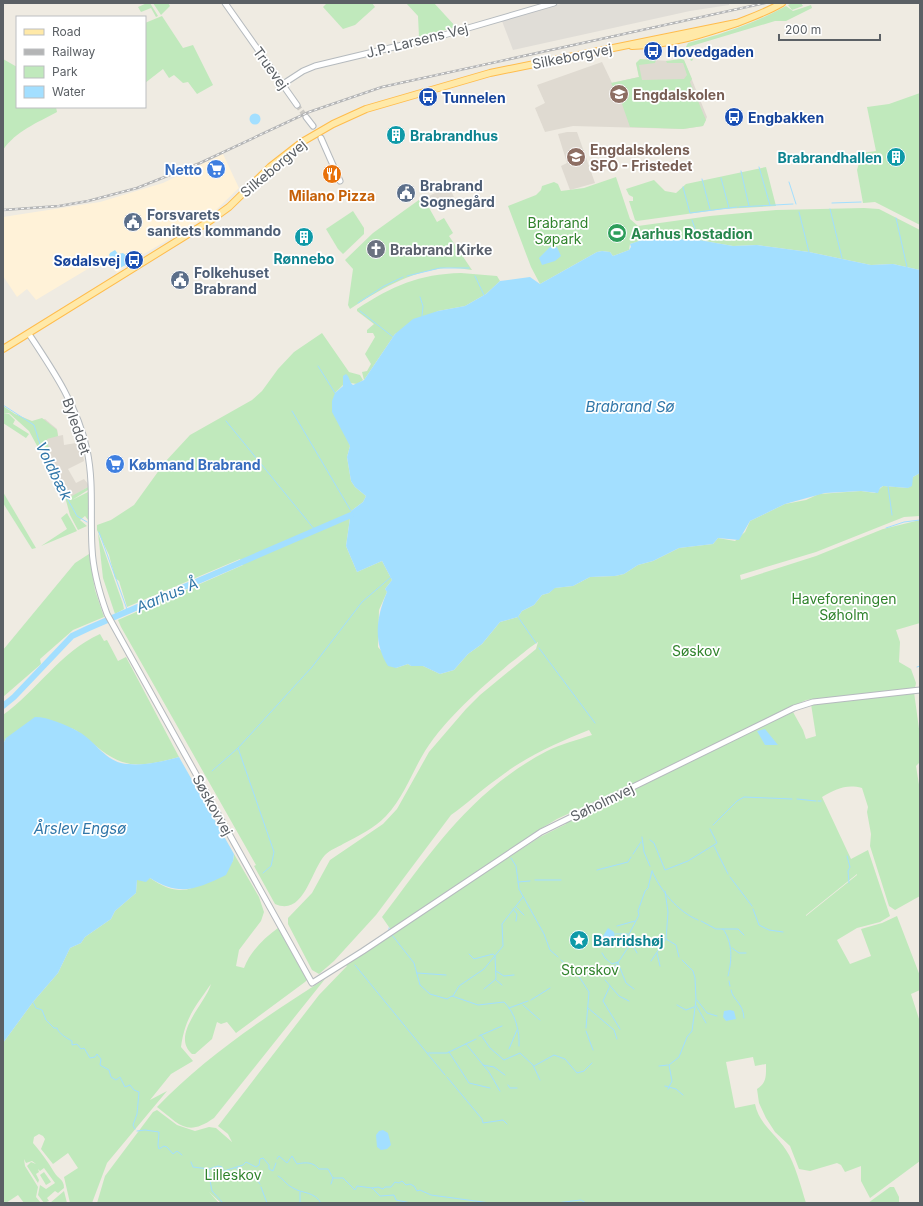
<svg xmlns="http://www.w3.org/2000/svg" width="923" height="1206" font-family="Inter,sans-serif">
<rect width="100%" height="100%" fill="#efebe2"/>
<!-- commercial -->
<path fill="#fff2d8" d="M223 154 239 188 215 211 200 221 127 264 117 273 106 258 36 300 27 289 17 297 3 276V217L100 202 163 183Z"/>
<!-- industrial -->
<path fill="#e0ddd7" d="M564 3H729V5L690 11 513 50 502 21Z"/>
<!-- education -->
<g fill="#dfdad1">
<path d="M681 59 684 60 707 117 703 126 683 129 573 126 545 132 535 108 545 103 537 85 602 62 612 83 639 77 636 63 652 60 671 61Z"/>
<path d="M567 132H577L595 183 570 190 561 166 567 163 558 134Z"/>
<path d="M443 189 451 191 454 197 436 207 427 197Z"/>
<path d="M45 419 57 429 58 436 63 435 64 445 76 443 83 456 84 461 68 469 76 483 84 479 88 484V487L71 497 52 465V459L42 438 37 422Z"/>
</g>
<!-- green -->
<g fill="#c0e9bc" fill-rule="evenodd">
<path d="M147 3H150L158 16 156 17 151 8 141 12 138 7Z"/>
<path d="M153 3H168L170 6 161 15Z"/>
<path d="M327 3H372L375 7 355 25 343 29 323 7Z"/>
<path d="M406 3H434L456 27 419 37 418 16Z"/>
<path d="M792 3H801L803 6 792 10 788 5Z"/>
<path d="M811 5 812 8 786 21H775L688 47 693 60 691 61 686 47 688 43C723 34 755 23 786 6L793 11Z"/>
<path d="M162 16 183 48 193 45 213 85 197 94 188 82 183 83 174 75 169 78 163 69 145 83V23Z"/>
<path d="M3 59 17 67V107H56L57 112C37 123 16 131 3 150Z"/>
<path d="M640 59 656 60 655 63 639 65 642 80 684 79 687 75 683 63H667L666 61 681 59 684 60 692 79 690 82 706 120 703 126 683 129 630 127 622 104 611 83 639 77 636 63Z"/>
<path d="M920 93V225L875 202 863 203 857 170 862 153 876 151 867 107 889 104Z"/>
<path d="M766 167 776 206 723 209 637 221 635 220 629 201H633V197L629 195 626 189 654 180 665 191 676 193 686 184Z"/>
<path d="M616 177 630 219 638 226 710 216 776 210 864 208 879 209 920 230V270L893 264 871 265 809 252 757 245 733 246 699 240 672 239H641L640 241 630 244 629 250 613 256 610 252 602 251 597 252 540 284 531 267 508 206 536 195 541 190 542 186 554 182 558 184 561 191 584 188Z"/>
<path d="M423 197 437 222 444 218 453 233 449 236 472 270C463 269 453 267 444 268 409 272 379 290 350 309L348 305 353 269 345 260 373 233Z"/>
<path d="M353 211 364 228V234L343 254 338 249 326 229Z"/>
<path d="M461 273 497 276 500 281 486 294 465 306 438 311 395 334 364 380 362 372 367 371 371 364 365 354 375 337 373 333H367V330L374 324 357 311V309C392 286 419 274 461 273Z"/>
<path d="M322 333 349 372 360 375 363 380 357 384 350 383 343 385 335 393 350 446 347 457 351 481 355 487 366 496 363 502 351 511 346 546 357 572 382 561 392 580 385 589 387 592 379 610 378 647 396 668 408 664 411 666H423L440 674 454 670 468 654 482 644 500 622 518 617 522 611 534 605 542 595 549 593 554 588 573 586 590 577 615 576 624 574 638 565 653 561 679 548 713 544 718 538 735 541 745 532 750 521 785 504 806 500 819 494 861 491 875 493 883 486 908 488 913 477 920 473V516L904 517 816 552 740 575 741 580 816 556 883 529 920 520V623L896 630 900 642 899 662 911 669 916 683 915 688 806 700 703 751 557 819 542 828 391 930 382 917C432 851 471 791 547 751 561 744 577 740 592 735L589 730C556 743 525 757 497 779 481 790 467 804 451 815L376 915 334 961 319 974 312 970 288 924V918L312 893 330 860 383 824 397 809 429 752 466 709 480 695 536 649 538 642C528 648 519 657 509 664 479 690 447 717 425 751 412 772 404 797 386 816 375 828 358 836 343 844 338 847 330 850 325 855 311 870 304 917 275 904L254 866 256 865 121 627 118 620 243 565 240 559 127 607 119 581 115 578 109 555 97 530V525L111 520 134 505 165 462 190 435 252 400 262 391 278 369 294 352Z"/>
<path d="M3 406 15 414 32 421 42 418 57 430 58 436 47 439 52 465 70 497 88 487V490L72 500 88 492 89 521 85 516 80 520 87 526 78 530 70 515 65 497 29 431 9 413H4L9 414 15 420 13 424 29 434 26 438 3 423Z"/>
<path d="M3 492 36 548 32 549 3 503Z"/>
<path d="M67 513 77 531 41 546 67 529 61 518Z"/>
<path d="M98 533 123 604 124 609 115 614 103 578Z"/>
<path d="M89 554 95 590 104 617 73 630 40 659 41 664 3 697V650L75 563Z"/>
<path d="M100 634 104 641 107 640 118 661 126 657 179 757C137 768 123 770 90 741 83 735 75 728 66 727 52 727 22 735 6 738L3 744V715C37 691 61 651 100 634Z"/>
<path d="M914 692 920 736V762L916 766 920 791V896L895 910 889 906 870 846 871 834 867 812 868 807 862 788C846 784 836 789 822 797L851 859 868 850 890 916 880 922 857 928 837 940 838 942 850 964 871 956 861 929 882 923 897 916 920 976V990L911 994 920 1022V1161L870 1198 861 1181V1166L845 1172 841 1165 837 1163 810 1171 799 1169 790 1146 775 1132 766 1118 759 1103 757 1089C767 1083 766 1075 766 1064L755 1066 753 1057 726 1062 735 1108 755 1104C759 1124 775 1133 786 1150 795 1163 801 1187 806 1203H221L209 1192 219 1203H97L105 1176 153 1112 157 1110 177 1125 195 1131 209 1127 216 1128 232 1142 228 1134 218 1126 319 995 347 966 345 964 540 837 566 824 565 821 793 712 803 730 806 739 816 736 811 704ZM857 874V875L806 916V915Z"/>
<path d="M234 854 259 897 264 912 261 921 239 950 236 966 244 968C250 952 264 938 278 928L307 980 305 982 236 1033 227 1022 221 1024 217 1022 212 1039 195 1054H192C170 1035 206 1003 211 984 195 1007 185 1018 181 1047L193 1061 171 1074 150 1100 167 1091 107 1163 92 1203H70L64 1177 78 1168 68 1153 53 1164 41 1149 45 1139 43 1136 39 1134 34 1137 33 1143C41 1152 48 1162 54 1172 58 1179 64 1179 64 1188L58 1193 55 1191 47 1198 49 1201 44 1203 38 1195 40 1185 46 1189 55 1183 44 1168 40 1171 38 1169 39 1172 36 1174 39 1180 38 1183 27 1166 31 1162 36 1164 32 1161 26 1163 24 1159 25 1166 38 1187 36 1197 41 1203H24L18 1195 6 1203H3V1043L33 1002 58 973 70 948 81 943 85 937 111 919 115 911 136 893 137 879 150 878C187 904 201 883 233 861Z"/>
<path d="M325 979 214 1118C187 1137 180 1125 157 1107 206 1056 265 1017 325 979Z"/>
<path d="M44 1172 51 1182 46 1185 40 1175Z"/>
<path d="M890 1187H894L899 1197V1203H868Z"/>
<path d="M64 1191 67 1203H50Z"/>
</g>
<!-- water -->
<g fill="#a3dfff">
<circle cx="255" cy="119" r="5.5"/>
<path d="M642 235 645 239H672L699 240 733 246 757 245 809 252 871 265 893 264 920 270V473L913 477 912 486 908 488 883 486 880 488 878 493 861 491 825 493 785 504 750 521 739 540 718 538 713 544 679 548 653 561 638 565 624 574 615 576 590 577 573 586 555 588 549 593 542 595 534 605 522 611 518 617 500 622 482 644 468 654 454 670 440 674 423 666H411L408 664 396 668 388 666C373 642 376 618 387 592L385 589 392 580 382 561 357 572 346 546 351 511 363 502 366 496 355 487 351 481 347 457 350 446 332 412V401L335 393 343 386V376L346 374C350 377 349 382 353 385L364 380 395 334 413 319 438 311 465 306 486 294 500 281 530 277 540 284 597 252 602 251 610 252 613 256 629 250 631 247 630 244 639 241Z"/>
<path d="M550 247H557L561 256 555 261 542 265 539 258Z"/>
<path d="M115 250 118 254 123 253 127 256 128 261 126 265 118 269 109 255 110 253Z"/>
<path d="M35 717C48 717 67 725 79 732 94 740 103 758 121 763 140 767 160 762 179 757L234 854 233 861 226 875C197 889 179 897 150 878L146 882 137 880 136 893 115 911 111 919 85 937 81 943 70 948 58 973 33 1002 3 1043V744L6 738Z"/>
<path d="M765 729 778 745H765L757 731Z"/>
<path d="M608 928 614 932 615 937 612 941 603 947 604 944 601 939Z"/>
<path d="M730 1010 734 1011 736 1019 726 1021 723 1017 724 1011Z"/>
<path d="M383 1130 388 1133 391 1145 387 1149 381 1150 377 1147 376 1135 379 1131Z"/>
</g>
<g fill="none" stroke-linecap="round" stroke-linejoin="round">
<!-- stream -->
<g stroke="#a3dfff" stroke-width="1">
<path d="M759 167 770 205"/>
<path d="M741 171 749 206"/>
<path d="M721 178 729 208"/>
<path d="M702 179 710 209"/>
<path d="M789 182 796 204"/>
<path d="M683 187 690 213 737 207"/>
<path d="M832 203 861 202"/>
<path d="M739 207 793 204"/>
<path d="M830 209 842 258"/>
<path d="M799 212 809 252"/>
<path d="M896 218 907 267"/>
<path d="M692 220 699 240"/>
<path d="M407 276 440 268H469"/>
<path d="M475 276 484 295"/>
<path d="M420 297 423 306 422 316"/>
<path d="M358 303 384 286 403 277"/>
<path d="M360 311 393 337"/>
<path d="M318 366 335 393"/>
<path d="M3 405 34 425 44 457 77 516 87 522"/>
<path d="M292 411 351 511"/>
<path d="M226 421 315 530"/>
<path d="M888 486 892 515"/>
<path d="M886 528 904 522 920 520"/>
<path d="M99 532 128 612"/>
<path d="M518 617 536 643"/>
<path d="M539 648 595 723"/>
<path d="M917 667 920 666"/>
<path d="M212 771 238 748"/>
<path d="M797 799 816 801"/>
<path d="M818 801H821"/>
<path d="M713 825 737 801 744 797 792 799"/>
<path d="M642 837 644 852 650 866"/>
<path d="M650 840 654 843 665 870 688 861 717 843 710 829"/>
<path d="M714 846 728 874"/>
<path d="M633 854 641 842"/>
<path d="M847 856 850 867 848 871 849 883"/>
<path d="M511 858 516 866 519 889 544 934 550 950 558 957"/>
<path d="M597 870 628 862 631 857"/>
<path d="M652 871C660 890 678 912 698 920"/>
<path d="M263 873 271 866 274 852 238 748 312 667 362 602 391 577"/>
<path d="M730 877 752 906"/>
<path d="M535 880H561"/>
<path d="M518 882 530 881"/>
<path d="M665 891 668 912 666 939 676 945 679 957"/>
<path d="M516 907 524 915"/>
<path d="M513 909 517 914 516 921"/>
<path d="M753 909 759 925 769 930 783 932"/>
<path d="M701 921 716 929H723C733 943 732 960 728 976"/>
<path d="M617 926 635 921"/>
<path d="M389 928V930"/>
<path d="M723 929H738L744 935"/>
<path d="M615 934H628"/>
<path d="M392 935 414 963 420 985 430 994 447 999 452 996 478 1005 504 1002C515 1012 520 1032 519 1046"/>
<path d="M732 948 739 953H746"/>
<path d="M602 953 605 958 612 964 618 962"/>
<path d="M637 953 628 936 639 915 638 911 645 891 648 888 652 871"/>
<path d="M657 953 660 966"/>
<path d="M469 954 474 959 493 954 495 956 496 979 484 989"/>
<path d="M561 960 580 978 589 992 586 1028"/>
<path d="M651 961 666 939"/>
<path d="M618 963 626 983 634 989"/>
<path d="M355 965 445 1075"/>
<path d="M496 971 504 976 514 975"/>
<path d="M417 973 446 975"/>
<path d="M607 976 615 967 631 943"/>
<path d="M496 980 502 985"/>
<path d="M605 980 619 996 629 1001"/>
<path d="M729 981 730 986"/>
<path d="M610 986 603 1001 620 1029"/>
<path d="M731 990C733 1001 743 1002 744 1018"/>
<path d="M453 996 459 986 484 969 503 946 502 924 523 897"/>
<path d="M531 1000 550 988"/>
<path d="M697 1000 707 1013 717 1016"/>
<path d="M33 1002 36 1008 42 1010 46 1020 54 1028H57C58 1033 68 1039 72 1041V1045L77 1044 81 1049 84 1048 90 1058 95 1057 97 1054 101 1059 100 1065 109 1070 111 1077 116 1080 120 1077 125 1087 130 1085 134 1090 139 1092 137 1114 133 1125 135 1129"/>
<path d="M523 1005 540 1020"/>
<path d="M677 1005 686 1010 694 1007"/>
<path d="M696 1005 706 1023"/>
<path d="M509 1008 528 1001"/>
<path d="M588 1008 614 1030 617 1039"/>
<path d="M586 1031 593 1050"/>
<path d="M481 1035 490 1048 504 1060 520 1053 533 1065 540 1080"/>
<path d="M479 1036 502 1026"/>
<path d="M466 1044 489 1072 500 1091"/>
<path d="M509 1049 517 1030"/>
<path d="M449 1052 469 1083 490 1088"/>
<path d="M428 1053H447L476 1039"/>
<path d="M483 1065 494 1067 505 1075"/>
<path d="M534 1066 554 1055 565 1059 577 1073 584 1071 592 1063"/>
<path d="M659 1066 668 1065"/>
<path d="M447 1077 482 1119 483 1123 503 1120 507 1124"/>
<path d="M508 1085 510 1088H517"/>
<path d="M665 1086 676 1089 683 1095"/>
<path d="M668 1089 672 1081 669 1065 679 1057 687 1037 692 1031 696 1000 695 978 693 971 682 960"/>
<path d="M137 1131 145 1130 159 1132 158 1145 159 1149 164 1146 167 1147 173 1154 177 1151 182 1155"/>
<path d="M277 1159 279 1156 287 1163 292 1156 297 1164C306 1162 313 1162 319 1169H328L333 1178H343L355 1190 357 1186 372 1188 380 1196 394 1195 396 1200 411 1203"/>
<path d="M191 1162 193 1167 209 1169 218 1166 222 1167 224 1171 243 1165 246 1162 256 1167 259 1165 260 1159 263 1158 269 1165V1169L273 1171 276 1163"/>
<path d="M236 1168 257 1180 260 1184"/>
<path d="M208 1169 212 1191 223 1203"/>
<path d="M278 1176C284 1179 286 1185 293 1188 303 1194 314 1191 321 1203"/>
<path d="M331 1184 333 1178"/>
<path d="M261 1187 267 1203"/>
<path d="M372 1188 378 1187 383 1189 385 1187H391L395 1182 399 1183 402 1181 406 1185 410 1184 414 1186 417 1191 420 1190 431 1195 490 1203"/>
<path d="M300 1203V1192"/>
<path d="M556 1203 581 1200 586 1203"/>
</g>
<!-- river -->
<path stroke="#a3dfff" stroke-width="6" d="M3 706 14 697 72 636 89 628 351 515"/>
<!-- minor-tunnel -->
<path stroke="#cac8c3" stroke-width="5" stroke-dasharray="5 2.5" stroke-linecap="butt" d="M297 105 306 117"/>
<defs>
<g id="minor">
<path d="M225 3 297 105"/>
<path d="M283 84 303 71 315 66 444 35 554 3"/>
<path d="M306 117 313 126"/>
<path d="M321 138 340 181"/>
<path d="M29 334C53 370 78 407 87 450 94 483 90 515 92 548 93 571 99 592 107 614L312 983 363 951 541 832 794 708 813 702 920 690"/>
</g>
<g id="major">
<path d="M632 46C671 45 700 35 737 23 752 17 767 12 782 3"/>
<path d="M3 349 211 220 229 207 270 167 302 142 333 124 366 109 490 73 736 23"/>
</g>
</defs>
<!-- minor casing -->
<use href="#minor" stroke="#b5babe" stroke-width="7"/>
<!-- major casing -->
<use href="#major" stroke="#ffbc4c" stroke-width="8"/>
<!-- minor -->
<use href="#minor" stroke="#fff" stroke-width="5"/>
<!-- major -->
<use href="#major" stroke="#ffe9a8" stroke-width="6"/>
<defs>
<path id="rail" d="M3 210 59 206 88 201 137 188 200 163 309 112 382 87 765 3"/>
</defs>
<!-- rail casing -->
<use href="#rail" stroke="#b4b5b6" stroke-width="2.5"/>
<!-- rail -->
<use href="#rail" stroke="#fff" stroke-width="1" stroke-dasharray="3" stroke-linecap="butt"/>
</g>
<!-- icons -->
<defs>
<symbol id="bus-disc" viewBox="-11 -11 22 22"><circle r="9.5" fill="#1a4fb4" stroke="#fff"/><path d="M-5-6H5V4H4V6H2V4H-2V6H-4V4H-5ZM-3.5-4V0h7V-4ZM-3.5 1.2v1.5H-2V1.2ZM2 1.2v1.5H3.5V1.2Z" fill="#fff"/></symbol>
<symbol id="school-disc" viewBox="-11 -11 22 22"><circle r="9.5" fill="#8d6e63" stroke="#fff"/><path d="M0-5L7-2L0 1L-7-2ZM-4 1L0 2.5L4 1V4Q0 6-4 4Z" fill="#fff"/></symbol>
<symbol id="building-disc" viewBox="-11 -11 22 22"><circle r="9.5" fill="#0f9aa8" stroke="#fff"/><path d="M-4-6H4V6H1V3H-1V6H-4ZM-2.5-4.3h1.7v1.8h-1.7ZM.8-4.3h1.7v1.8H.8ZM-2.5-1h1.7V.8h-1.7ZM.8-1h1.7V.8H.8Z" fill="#fff"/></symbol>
<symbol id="supermarket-disc" viewBox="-11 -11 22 22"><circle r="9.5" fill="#3f7fe0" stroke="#fff"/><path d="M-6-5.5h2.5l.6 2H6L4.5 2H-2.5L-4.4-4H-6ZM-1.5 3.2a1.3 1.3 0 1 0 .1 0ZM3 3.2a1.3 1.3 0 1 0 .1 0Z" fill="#fff"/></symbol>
<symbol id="restaurant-disc" viewBox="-11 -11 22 22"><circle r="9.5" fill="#e8710a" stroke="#fff"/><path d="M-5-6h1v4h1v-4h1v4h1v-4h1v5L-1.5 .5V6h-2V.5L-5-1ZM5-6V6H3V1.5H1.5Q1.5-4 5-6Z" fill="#fff"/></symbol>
<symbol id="civic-disc" viewBox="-11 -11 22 22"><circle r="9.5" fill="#5c6f8a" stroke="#fff"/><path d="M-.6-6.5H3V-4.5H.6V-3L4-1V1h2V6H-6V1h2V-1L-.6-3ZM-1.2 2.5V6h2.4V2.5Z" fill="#fff"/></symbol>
<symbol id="stadium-disc" viewBox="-11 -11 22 22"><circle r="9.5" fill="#2e9e5b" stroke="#fff"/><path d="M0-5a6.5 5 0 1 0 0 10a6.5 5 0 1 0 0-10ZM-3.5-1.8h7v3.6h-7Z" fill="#fff"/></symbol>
<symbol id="church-disc" viewBox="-11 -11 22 22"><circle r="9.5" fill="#6b7280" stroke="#fff"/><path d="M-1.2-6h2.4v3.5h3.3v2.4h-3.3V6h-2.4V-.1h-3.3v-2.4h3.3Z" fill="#fff"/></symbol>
<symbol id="sight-disc" viewBox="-11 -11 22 22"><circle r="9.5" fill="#0f9aa8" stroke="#fff"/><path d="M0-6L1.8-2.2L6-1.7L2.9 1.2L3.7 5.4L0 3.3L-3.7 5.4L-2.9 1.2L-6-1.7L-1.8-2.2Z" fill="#fff"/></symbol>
</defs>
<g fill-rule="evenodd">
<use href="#bus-disc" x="642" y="40" width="22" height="22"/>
<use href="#school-disc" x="608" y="83" width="22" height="22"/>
<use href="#bus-disc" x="417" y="86" width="22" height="22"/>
<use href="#bus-disc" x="723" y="106" width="22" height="22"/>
<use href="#building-disc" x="385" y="124" width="22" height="22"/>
<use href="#school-disc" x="565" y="146" width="22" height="22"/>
<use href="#building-disc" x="885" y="146" width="22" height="22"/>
<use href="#supermarket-disc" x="205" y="158" width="22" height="22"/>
<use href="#restaurant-disc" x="321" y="163" width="22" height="22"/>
<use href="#civic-disc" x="395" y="182" width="22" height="22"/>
<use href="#civic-disc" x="122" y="211" width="22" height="22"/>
<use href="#stadium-disc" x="606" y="222" width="22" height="22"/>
<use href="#building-disc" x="293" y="226" width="22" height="22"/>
<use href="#church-disc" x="365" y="238" width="22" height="22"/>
<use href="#bus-disc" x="123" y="249" width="22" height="22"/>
<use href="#civic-disc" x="169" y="269" width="22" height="22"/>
<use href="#supermarket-disc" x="104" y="453" width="22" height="22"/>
<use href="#sight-disc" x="568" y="929" width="22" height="22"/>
</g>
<g text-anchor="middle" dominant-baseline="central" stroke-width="3.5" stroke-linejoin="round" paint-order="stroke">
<!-- street labels -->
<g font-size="14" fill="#5b6065" stroke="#fff">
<text transform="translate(417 40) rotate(-14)">J.P. Larsens Vej</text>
<text transform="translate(572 56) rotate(-11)">Silkeborgvej</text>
<text transform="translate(271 68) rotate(54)">Truevej</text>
<text transform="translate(273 168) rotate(-40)">Silkeborgvej</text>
<text transform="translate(77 426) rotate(71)">Byleddet</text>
<text transform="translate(602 802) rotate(-26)">Søholmvej</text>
<text transform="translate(213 805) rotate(61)">Søskovvej</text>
</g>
<!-- transit labels -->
<g font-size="14" font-weight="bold" fill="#164399" stroke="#fff" text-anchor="start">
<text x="667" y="51">Hovedgaden</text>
<text x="442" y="97">Tunnelen</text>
<text x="748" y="117">Engbakken</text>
<text x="120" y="260" text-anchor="end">Sødalsvej</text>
</g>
<!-- education labels -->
<g font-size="14" font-weight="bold" fill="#785e54" stroke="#fff" text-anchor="start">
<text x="633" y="94">Engdalskolen</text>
<text x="590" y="149">Engdalskolens<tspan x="590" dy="16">SFO - Fristedet</tspan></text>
</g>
<!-- culture labels -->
<g font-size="14" font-weight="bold" fill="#0d838f" stroke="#fff" text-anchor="start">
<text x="410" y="135">Brabrandhus</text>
<text x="882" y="157" text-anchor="end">Brabrandhallen</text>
<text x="304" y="258" text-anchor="middle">Rønnebo</text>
<text x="593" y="940">Barridshøj</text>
</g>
<!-- shop labels -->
<g font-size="14" font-weight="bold" fill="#366cbe" stroke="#fff" text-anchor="end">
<text x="202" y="169">Netto</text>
<text x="129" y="464" text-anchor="start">Købmand Brabrand</text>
</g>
<!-- service labels -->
<g font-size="14" font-weight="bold" fill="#4e5e75" stroke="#fff" text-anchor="start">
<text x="420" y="185">Brabrand<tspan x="420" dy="16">Sognegård</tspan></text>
<text x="147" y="214">Forsvarets<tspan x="147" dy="16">sanitets kommando</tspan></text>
<text x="194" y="272">Folkehuset<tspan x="194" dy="16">Brabrand</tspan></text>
</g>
<!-- food labels -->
<g font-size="14" font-weight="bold" fill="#c56008" stroke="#fff">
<text x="332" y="195">Milano Pizza</text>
</g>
<!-- park labels -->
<g font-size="14" fill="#30832c" stroke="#fff">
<text x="558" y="222">Brabrand<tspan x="558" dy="16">Søpark</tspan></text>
<text x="844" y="598">Haveforeningen<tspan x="844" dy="16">Søholm</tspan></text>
<text x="696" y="650">Søskov</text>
<text x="590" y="969">Storskov</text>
<text x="233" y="1174">Lilleskov</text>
</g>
<!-- leisure labels -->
<g font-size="14" font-weight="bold" fill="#27864d" stroke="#fff" text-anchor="start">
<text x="631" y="233">Aarhus Rostadion</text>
</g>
<!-- worship labels -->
<g font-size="14" font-weight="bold" fill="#5b616d" stroke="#fff" text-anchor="start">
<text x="390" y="249">Brabrand Kirke</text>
</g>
<!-- water labels -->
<g font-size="15" font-style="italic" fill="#3177a9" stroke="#fff">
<text x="630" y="406">Brabrand Sø</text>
<text transform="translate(54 471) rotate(64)">Voldbæk</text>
<text transform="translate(167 595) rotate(-23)">Aarhus Å</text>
<text x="80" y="828">Årslev Engsø</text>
</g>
</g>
<!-- border -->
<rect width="923" height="1206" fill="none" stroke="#5b6065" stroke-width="8"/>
<!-- legend -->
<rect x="16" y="16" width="130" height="92" fill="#ffffff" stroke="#bdbfc1"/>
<rect x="24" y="29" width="20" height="6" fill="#ffe9a8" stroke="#bdbfc1"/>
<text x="52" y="36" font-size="12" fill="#5b6065">Road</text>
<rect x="24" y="49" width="20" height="6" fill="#b4b5b6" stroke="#bdbfc1"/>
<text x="52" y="56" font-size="12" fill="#5b6065">Railway</text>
<rect x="24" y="66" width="20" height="12" fill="#c0e9bc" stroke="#bdbfc1"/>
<text x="52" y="76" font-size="12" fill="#5b6065">Park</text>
<rect x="24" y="86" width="20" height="12" fill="#a3dfff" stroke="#bdbfc1"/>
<text x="52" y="96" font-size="12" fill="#5b6065">Water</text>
<!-- scale -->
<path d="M779 34v6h101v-6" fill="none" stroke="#5b6065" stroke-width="2"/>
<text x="785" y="34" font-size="12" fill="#5b6065" stroke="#ffffff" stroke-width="3" paint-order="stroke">200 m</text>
</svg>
